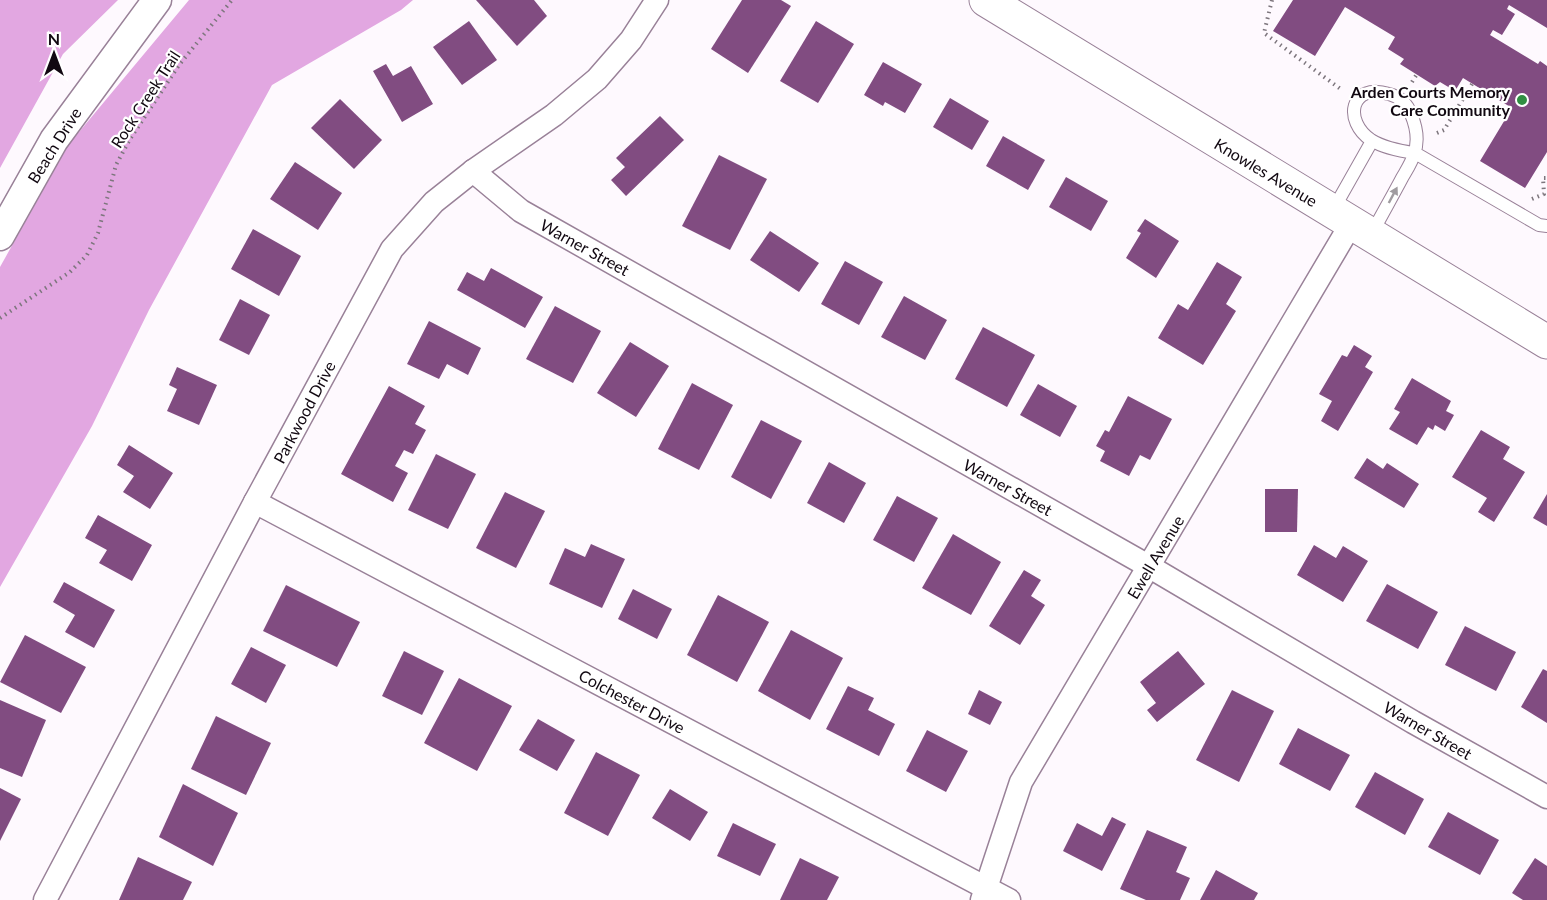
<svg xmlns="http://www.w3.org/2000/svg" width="1547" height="900" font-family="Lato,sans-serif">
<rect width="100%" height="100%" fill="#fef9fe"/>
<!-- forest -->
<g fill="#e2a7e1">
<path d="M0 0H118L63 54 0 168Z"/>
<path d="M189 0H413L401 10 272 85 149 310 92 426 0 587V267L69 144Z"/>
</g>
<!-- building -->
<g fill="#814c81">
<path d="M476 0H534L547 16 517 46Z"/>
<path d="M742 0H781L791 6 748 73 711 49Z"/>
<path d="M1293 0H1547V28L1509 5 1507 9 1515 14 1502 35 1493 30 1490 35 1538 64 1540 61 1547 66V152L1525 188 1480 161 1512 108 1463 78 1455 91 1440 82 1435 86 1400 64 1404 59 1388 49 1395 37 1345 7 1315 56 1273 31Z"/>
<path d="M469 21 497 60 462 85 433 47Z"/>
<path d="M816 21 854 44 818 103 780 81Z"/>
<path d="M883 62 922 84 905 113 885 102 883 106 864 95Z"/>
<path d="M386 64 393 76 411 66 433 104 402 122 373 71Z"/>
<path d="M950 98 989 121 972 150 933 127Z"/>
<path d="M340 99 382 140 354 169 311 128Z"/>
<path d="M660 116 684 140 626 196 611 180 625 167 616 158Z"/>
<path d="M1003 136 1045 160 1028 190 986 166Z"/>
<path d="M719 155 767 179 730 250 682 226Z"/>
<path d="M295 162 342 193 318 230 270 199Z"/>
<path d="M1066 177 1108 201 1091 231 1049 207Z"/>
<path d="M1145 219 1179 241 1156 278 1126 258 1141 233 1137 231Z"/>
<path d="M253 229 301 256 279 296 231 269Z"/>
<path d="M770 231 819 263 799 292 750 260Z"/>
<path d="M845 261 883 282 859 325 821 304Z"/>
<path d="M1217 262 1242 277 1226 304 1236 311 1203 365 1158 338 1178 304 1188 310Z"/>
<path d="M491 268 543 297 525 328 457 290 467 272 484 281Z"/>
<path d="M904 296 947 320 925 360 881 337Z"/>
<path d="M240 299 270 315 249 355 219 340Z"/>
<path d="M555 306 601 331 573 383 526 359Z"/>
<path d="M429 321 481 348 468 375 447 364 439 379 407 364Z"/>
<path d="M983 327 1035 355 1007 407 955 379Z"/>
<path d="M630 342 669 366 636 417 597 393Z"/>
<path d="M1354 345 1372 356 1365 367 1373 372 1338 431 1321 421 1332 401 1319 394 1342 355 1347 357Z"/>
<path d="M177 367 217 385 199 425 167 411 177 389 169 385Z"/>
<path d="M1412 378 1451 401 1446 411 1454 415 1445 431 1435 425 1433 430 1428 427 1417 445 1389 429 1400 412 1394 409Z"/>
<path d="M692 383 733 405 699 470 658 449Z"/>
<path d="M1038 384 1077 406 1060 437 1020 415Z"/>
<path d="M389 386 425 406 415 424 426 430 413 454 404 450 395 466 408 473 393 502 341 474Z"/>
<path d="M1128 396 1172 419 1150 460 1140 455 1129 476 1100 461 1105 451 1096 446 1105 430 1109 432Z"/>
<path d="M761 420 802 441 771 499 731 477Z"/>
<path d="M1481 430 1510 447 1503 459 1525 472 1494 522 1478 512 1487 498 1452 477Z"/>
<path d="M129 445 173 473 150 509 123 492 134 476 117 465Z"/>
<path d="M436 454 476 474 448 529 408 510Z"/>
<path d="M1367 458 1383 469 1387 463 1419 484 1404 508 1354 478Z"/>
<path d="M829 462 866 483 844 523 807 503Z"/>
<path d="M1265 489H1298L1297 532H1265Z"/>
<path d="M505 492 545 511 516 568 476 548Z"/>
<path d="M1547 494V526L1533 518Z"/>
<path d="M897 496 938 518 914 562 873 540Z"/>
<path d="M98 515 152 545 132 581 99 563 107 550 85 538Z"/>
<path d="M953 534 1001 562 971 615 922 588Z"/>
<path d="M591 544 625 559 602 608 549 584 565 548 585 557Z"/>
<path d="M1314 545 1336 558 1343 546 1368 561 1343 602 1297 575Z"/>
<path d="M1024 570 1041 580 1031 596 1045 605 1020 645 989 626Z"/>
<path d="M64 582 115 610 94 648 65 632 75 615 53 602Z"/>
<path d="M1387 584 1438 612 1418 649 1366 621Z"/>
<path d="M286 585 360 622 337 667 263 631Z"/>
<path d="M633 589 672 609 657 639 618 619Z"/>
<path d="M718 595 769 622 737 682 687 655Z"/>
<path d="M1465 626 1516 652 1496 691 1445 665Z"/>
<path d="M791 630 843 658 810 720 758 691Z"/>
<path d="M25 635 86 667 61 713 0 682Z"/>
<path d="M251 647 286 665 266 703 231 684Z"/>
<path d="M404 651 444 671 422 715 382 696Z"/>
<path d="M1178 651 1205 684 1157 722 1147 710 1156 703 1140 682Z"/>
<path d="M1543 669 1547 671V723L1521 707Z"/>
<path d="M459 678 512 706 477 771 424 743Z"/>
<path d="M848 686 874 698 868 710 895 724 879 756 826 729Z"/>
<path d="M979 690 1002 702 990 725 968 714Z"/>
<path d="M1232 690 1274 711 1239 782 1196 760Z"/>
<path d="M0 700 46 720 22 777 0 768Z"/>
<path d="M216 716 271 743 246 795 191 769Z"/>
<path d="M538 719 575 740 557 771 519 750Z"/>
<path d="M1298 728 1350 755 1330 791 1279 764Z"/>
<path d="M927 730 968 751 946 792 906 771Z"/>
<path d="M596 752 640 775 608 836 564 813Z"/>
<path d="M1375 772 1424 799 1405 835 1355 807Z"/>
<path d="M183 784 238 813 213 866 159 837Z"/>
<path d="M0 788 21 799 0 841Z"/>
<path d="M670 789 708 812 690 841 652 818Z"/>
<path d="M1448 812 1499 840 1480 875 1428 847Z"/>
<path d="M1112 817 1126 824 1102 871 1063 851 1077 823 1102 836Z"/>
<path d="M733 823 776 844 760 876 717 856Z"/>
<path d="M1147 830 1187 847 1176 872 1190 878 1180 900H1146L1120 889Z"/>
<path d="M138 857 192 882 183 900H119Z"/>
<path d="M800 858 839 877 827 900H780Z"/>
<path d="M1535 858 1547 866V900H1523L1512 893Z"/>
<path d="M1216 870 1258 893 1254 900H1200Z"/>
</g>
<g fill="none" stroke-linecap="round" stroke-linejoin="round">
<defs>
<g id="service">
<path d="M1333 210 1372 141"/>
<path d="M1371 235C1381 216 1392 197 1402 178 1406 171 1412 162 1414 154 1419 141 1416 126 1411 114 1407 103 1400 97 1389 94 1350 82 1343 121 1371 140 1384 148 1400 151 1415 153L1539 225 1547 226"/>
</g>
<g id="minor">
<path d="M473 171 521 211 1150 567 1413 722 1547 797"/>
<path d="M255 502 1009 900"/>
<path d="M45 900 255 502 392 249 434 202 473 171 554 115 597 79 631 40 657 0"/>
<path d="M982 900 1021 782 1351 224"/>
</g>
<path id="tertiary" d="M0 236 54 140 157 0"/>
<path id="secondary" d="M986 0 1547 342"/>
</defs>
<!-- service casing -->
<use href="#service" stroke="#998198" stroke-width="14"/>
<!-- minor casing -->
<use href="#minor" stroke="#998198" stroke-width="25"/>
<!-- tertiary casing -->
<use href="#tertiary" stroke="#998198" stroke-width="31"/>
<!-- secondary casing -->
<use href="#secondary" stroke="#998198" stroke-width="35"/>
<!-- path -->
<g stroke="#7d767d" stroke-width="4" stroke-dasharray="1.5 4.5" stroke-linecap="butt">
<path d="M1272 0 1264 33 1342 90"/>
<path d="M1412 82 1417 74"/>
<path d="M1437 133 1444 130 1472 84"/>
<path d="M1532 199 1544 194 1543 178H1547"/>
<path d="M0 318 70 272 87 255 98 233 116 165 130 139 179 65 232 0"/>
</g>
<!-- service -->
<use href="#service" stroke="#fff" stroke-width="12"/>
<!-- minor -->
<use href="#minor" stroke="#fff" stroke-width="22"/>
<!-- tertiary -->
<use href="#tertiary" stroke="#fff" stroke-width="28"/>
<!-- secondary -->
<use href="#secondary" stroke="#fff" stroke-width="33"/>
</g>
<!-- one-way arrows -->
<defs><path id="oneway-solid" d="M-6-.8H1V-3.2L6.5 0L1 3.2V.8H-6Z" transform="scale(1.5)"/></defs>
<use fill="#a09ca0" href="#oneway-solid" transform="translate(1393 195) rotate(-62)"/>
<!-- markers -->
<circle fill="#308f42" stroke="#fff" stroke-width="2" cx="1522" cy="100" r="6"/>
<g text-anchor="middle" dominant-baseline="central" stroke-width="4.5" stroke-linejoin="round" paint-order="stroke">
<!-- poi labels -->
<g font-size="16" font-weight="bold" fill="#110811" stroke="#fff" text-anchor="end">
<text x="1510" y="91">Arden Courts Memory<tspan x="1510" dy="18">Care Community</tspan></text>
</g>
<!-- street labels -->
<g font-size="16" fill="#110811" stroke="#fff">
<text transform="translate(145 99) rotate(-57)">Rock Creek Trail</text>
<text transform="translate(54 145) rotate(-58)">Beach Drive</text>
<text transform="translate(1266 172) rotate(31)">Knowles Avenue</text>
<text transform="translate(585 247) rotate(29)">Warner Street</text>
<text transform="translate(304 412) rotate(-62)">Parkwood Drive</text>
<text transform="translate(1008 487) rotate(29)">Warner Street</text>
<text transform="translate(1155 557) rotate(-59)">Ewell Avenue</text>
<text transform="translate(632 701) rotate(28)">Colchester Drive</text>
<text transform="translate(1428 730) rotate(30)">Warner Street</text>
</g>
</g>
<!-- north arrow -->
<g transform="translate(54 54)" stroke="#ffffff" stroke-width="4.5" paint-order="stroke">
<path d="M0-4.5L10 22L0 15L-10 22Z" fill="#110811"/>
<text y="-9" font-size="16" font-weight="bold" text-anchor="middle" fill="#110811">N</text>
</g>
</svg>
